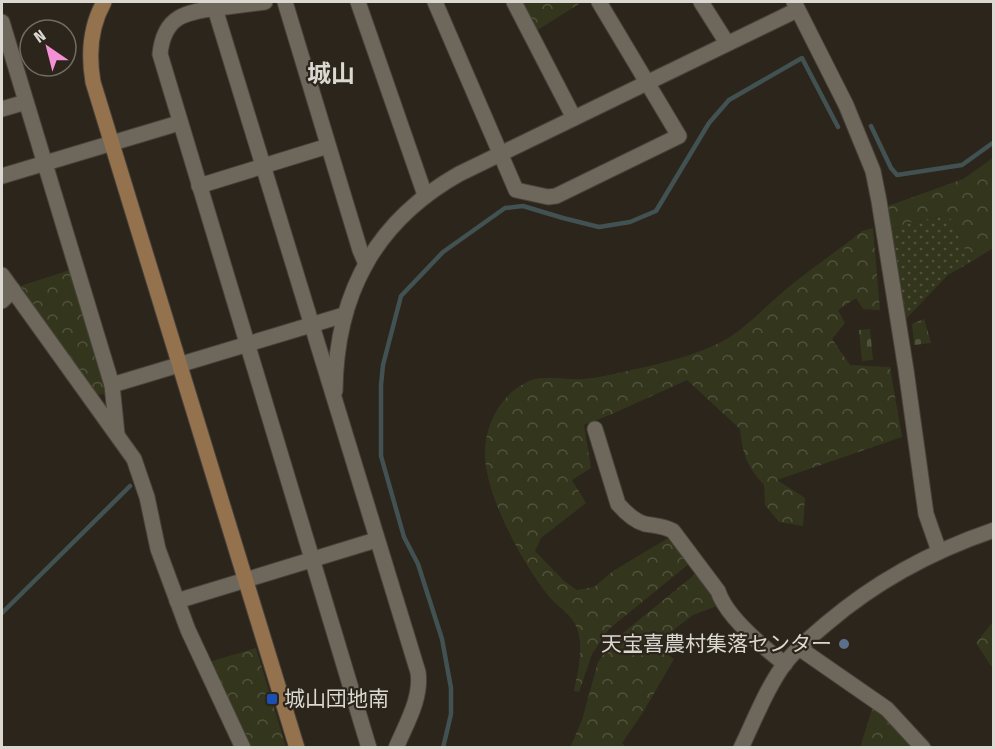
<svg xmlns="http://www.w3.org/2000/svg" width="995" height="749" font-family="'Fira Sans Condensed','Noto Sans JP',sans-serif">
<defs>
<pattern id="grass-dots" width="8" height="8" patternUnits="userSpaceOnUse" patternTransform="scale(1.5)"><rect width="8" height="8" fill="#33361c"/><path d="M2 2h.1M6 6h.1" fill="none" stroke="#50523c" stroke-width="1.8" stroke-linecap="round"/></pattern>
<pattern id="forest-crowns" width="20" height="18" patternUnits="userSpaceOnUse" patternTransform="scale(1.5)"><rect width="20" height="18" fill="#33361c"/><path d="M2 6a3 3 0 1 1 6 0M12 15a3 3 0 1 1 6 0" fill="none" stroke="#50523c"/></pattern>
<pattern id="cemetery-stones" width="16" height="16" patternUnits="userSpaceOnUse" patternTransform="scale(1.5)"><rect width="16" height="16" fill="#33361c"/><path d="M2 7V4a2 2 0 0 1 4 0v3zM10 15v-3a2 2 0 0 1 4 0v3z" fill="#50523c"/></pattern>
</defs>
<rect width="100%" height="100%" fill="#2b251b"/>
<!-- grass -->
<path fill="url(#grass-dots)" d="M949 215 971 262 948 275 904 321 891 230 907 223Z"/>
<!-- forest -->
<g fill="url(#forest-crowns)">
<path d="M520 2H582L536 31Z"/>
<path d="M993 158V248L971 262 949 215 907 223 891 230 888 206 963 179Z"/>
<path d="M873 228 880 310 863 309 856 298 838 310 845 323 832 339 850 365 890 367 902 437 777 480 805 498 803 526 779 522 765 505 764 485C746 465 743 455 740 429L687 380 612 414 584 425 591 468 572 480 586 503 541 538 535 551 564 581 577 590 594 587 613 571 670 537 690 563 609 629 592 654 579 692 574 691C578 671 584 648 577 628 571 613 557 607 547 594 522 562 483 492 485 450 486 422 502 393 529 381 545 374 566 381 583 379 596 378 610 375 623 372 654 365 687 358 715 345 743 333 766 305 790 286 813 267 839 250 862 231Z"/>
<path d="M70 270 106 389 104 394 96 395 17 287Z"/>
<path d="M699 571 717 606 693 615 654 645 674 659 642 714 622 743 626 747 570 748 582 720 598 662 612 642Z"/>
<path d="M991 624 994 625 993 667 991 666 976 643Z"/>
<path d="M256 648 286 747H251L209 662Z"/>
<path d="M873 706 899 726 916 748H860Z"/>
</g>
<!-- cemetery -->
<g fill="url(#cemetery-stones)">
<path d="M924 319 931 343 914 345 912 324Z"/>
<path d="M870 329 873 360 862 361 859 330Z"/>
</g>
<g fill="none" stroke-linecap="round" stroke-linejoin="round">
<!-- stream -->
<g stroke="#425151" stroke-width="4.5">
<path d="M871 126 891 168 897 175 962 165 994 142"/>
<path d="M2 613 130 486"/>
<path d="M443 748 451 714V688L442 639 418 564 404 537 381 456V385L383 365 401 296 443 252 505 208 523 206 563 218 599 227 630 222 656 211 709 123 729 100 802 58 838 127"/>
</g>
<defs>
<g id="street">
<path d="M213 2 418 672C422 698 406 724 396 748"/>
<path d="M265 2C249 4 234 6 218 8 185 12 164 16 160 54L369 748"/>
<path d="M285 2 360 250 366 264"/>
<path d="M358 2 425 195"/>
<path d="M435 2 516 190 548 197 556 196 679 136 599 2"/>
<path d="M514 2 574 118"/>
<path d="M701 2 727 43"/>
<path d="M794 2 846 105 873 171 879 201 906 370 926 514 939 551"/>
<path d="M2 22 112 385 117 434"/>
<path d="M2 109 26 102"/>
<path d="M2 176 179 123"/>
<path d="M199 186 328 146"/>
<path d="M2 275 134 459 147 497 158 549 188 630 243 748"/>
<path d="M2 301 13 290"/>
<path d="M112 385 344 315"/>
<path d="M335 391C336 295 374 222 459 174L797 10"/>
<path d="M595 429 618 504C625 512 634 521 645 524 656 526 664 526 673 531L718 591C726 616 763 647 785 664"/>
<path d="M177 601 376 540"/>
<path d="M799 648 887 709 923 748"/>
<path d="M741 748C754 721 768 685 786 662 797 648 812 636 826 624 875 582 932 551 994 530"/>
</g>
<path id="secondary" d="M104 2C90 27 88 53 93 82L297 748"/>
</defs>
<!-- street casing -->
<use href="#street" stroke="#47423b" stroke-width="17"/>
<!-- secondary casing -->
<use href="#secondary" stroke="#47423b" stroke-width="17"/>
<!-- street -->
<use href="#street" stroke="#6e685c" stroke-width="15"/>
<!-- secondary -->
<use href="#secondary" stroke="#94724e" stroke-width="15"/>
</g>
<!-- markers -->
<circle fill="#5c6f8a" stroke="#2b251b" stroke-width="2" cx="844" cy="644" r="6"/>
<rect fill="#1a4fb4" stroke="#2b251b" stroke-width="2" x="266" y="693" width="12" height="12" rx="3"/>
<g text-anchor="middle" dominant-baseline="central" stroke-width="4.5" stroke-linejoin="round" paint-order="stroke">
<!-- poi labels -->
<g font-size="21" fill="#dbd7d1" stroke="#2b251b" text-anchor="end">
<text x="832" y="644">天宝喜農村集落センター</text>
<text x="284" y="699" text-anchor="start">城山団地南</text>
</g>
<!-- quarter labels -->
<g font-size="24" font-weight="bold" fill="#dbd7d1" stroke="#2b251b">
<text x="331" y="74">城山</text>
</g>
</g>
<!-- border -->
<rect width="995" height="749" fill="none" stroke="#dbd7d1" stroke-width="6"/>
<!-- north arrow -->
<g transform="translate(48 48) rotate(325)"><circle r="28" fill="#2b251b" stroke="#716c64" stroke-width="1.5"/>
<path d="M0-4.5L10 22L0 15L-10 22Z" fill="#f491d4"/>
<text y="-9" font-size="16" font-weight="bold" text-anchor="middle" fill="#dbd7d1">N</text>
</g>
</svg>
